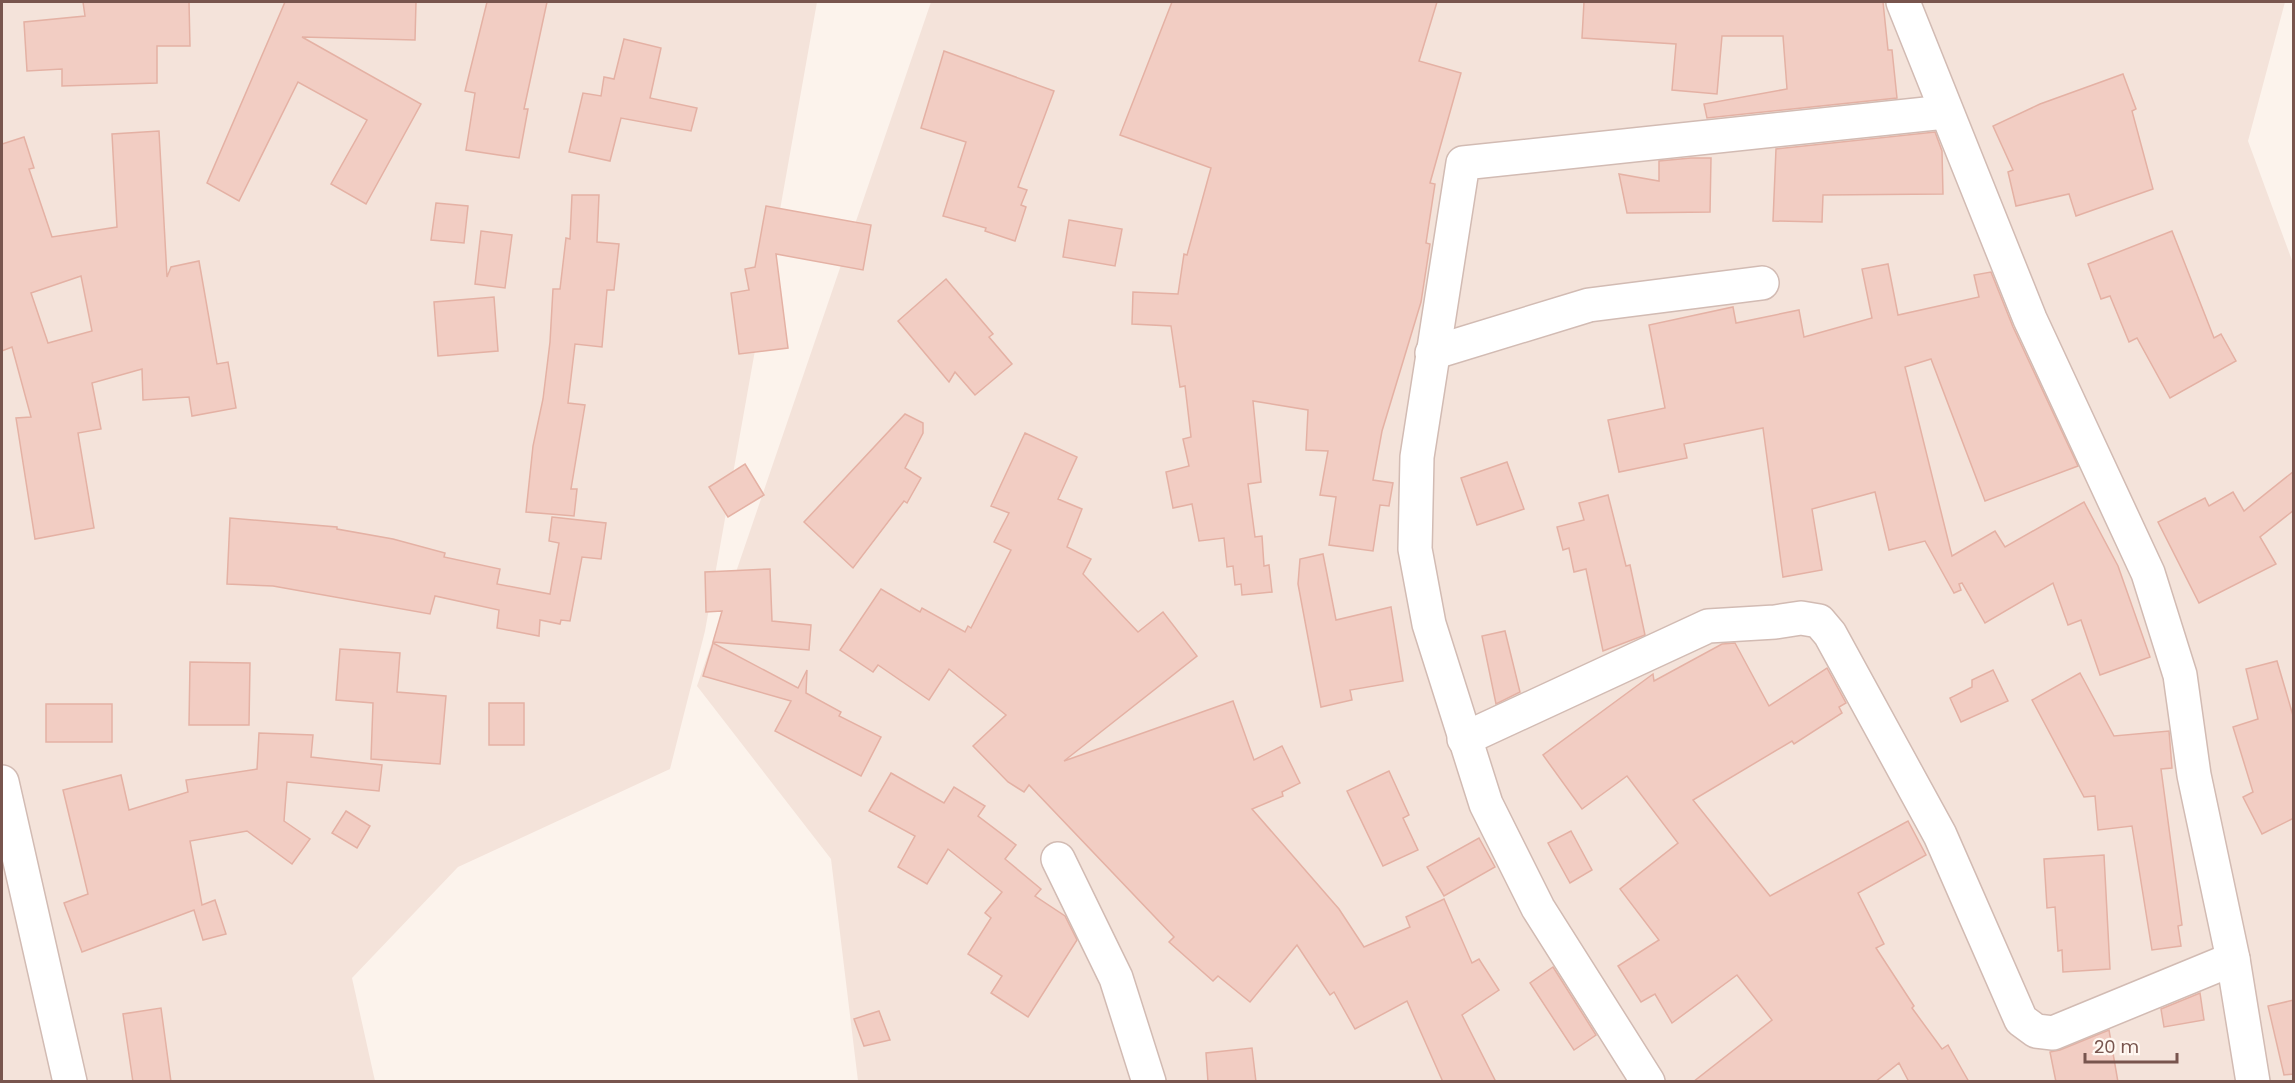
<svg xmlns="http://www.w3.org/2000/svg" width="2295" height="1083" font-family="Poppins,sans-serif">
<rect width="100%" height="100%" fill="#fcf3ec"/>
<!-- residential -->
<g fill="#f4e3da">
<path d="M2 2H817L705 631 670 769 458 867 352 978 375 1081 2 1082Z"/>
<path d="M931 2H2285L2248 141 2293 263V1081H858L831 859 697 686Z"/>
</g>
<!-- building -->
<g fill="#f2cdc3" stroke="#e4b1a4" stroke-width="1.5" fill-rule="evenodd">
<path d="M83 2H189L190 46H157V83L62 86V69L27 71 24 22 85 16Z"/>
<path d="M285 2H416L415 40 302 37 421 104 366 204 331 184 367 120 298 82 239 201 207 183Z"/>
<path d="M487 2H547L524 109H528L519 158 466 150 475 93 465 91Z"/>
<path d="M1172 2H1437L1419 61 1461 73 1430 183 1435 184 1426 243 1430 244 1421 302 1382 431 1373 480 1393 483 1389 506 1380 505 1373 551 1329 545 1336 497 1320 495 1328 451 1306 450 1308 410 1253 401 1261 482 1248 484 1255 537 1262 536 1264 566 1269 565 1272 592 1242 595 1241 584 1235 585 1233 566 1227 567 1224 538 1199 541 1192 504 1173 508 1166 472 1189 466 1183 439 1191 437 1185 386 1180 387 1171 326 1132 324 1133 292 1178 294 1184 254 1187 255 1211 168 1120 135Z"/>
<path d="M1584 2H1883L1888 50H1892L1897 98 1707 118 1704 104 1787 89 1783 36H1722L1717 94 1672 90 1676 44 1582 38Z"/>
<path d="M624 39 661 48 650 98 697 108 691 131 621 118 610 161 569 152 583 93 601 96 604 77 614 79Z"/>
<path d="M944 51 1054 91 1018 187 1027 190 1021 205 1026 207 1015 241 985 231 986 228 943 216 966 142 921 128Z"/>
<path d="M2123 74 2136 109 2132 111 2153 189 2076 216 2069 194 2016 206 2008 172 2013 170 1993 126 2040 104Z"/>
<path d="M159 131 167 277 171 267 199 261 217 364 228 362 236 408 192 416 189 397 143 400 142 369 92 383 101 429 78 433 94 528 35 539 16 418 31 417 12 347 2 351V144L24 137 34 168 29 169 52 237 117 227 112 134ZM81 276 92 331 48 343 31 293Z"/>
<path d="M1935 132 1942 151 1943 194 1823 195 1822 222 1773 221 1776 149Z"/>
<path d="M1691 158H1711L1710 212 1627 213 1619 174 1659 181V161Z"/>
<path d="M572 195H599L597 242 619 244 614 290H607L602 347 575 344 568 403 585 405 571 489H577L574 516 526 512 533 446 543 399 550 342 553 289H560L566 238 570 239Z"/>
<path d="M436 203 468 206 464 243 431 240Z"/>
<path d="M766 206 871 225 863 270 776 254 788 348 739 354 731 293 749 290 745 269 755 267Z"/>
<path d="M1069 220 1122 229 1115 266 1063 257Z"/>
<path d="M481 231 512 235 505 288 475 284Z"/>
<path d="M2172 231 2214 338 2221 334 2236 361 2170 398 2137 338 2129 342 2110 296 2101 299 2088 264Z"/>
<path d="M1888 264 1898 315 1979 297 1974 275 1991 272 2013 327 2078 466 1985 501 1931 359 1905 367 1952 556 1995 531 2005 547 2084 502 2118 566 2150 657 2100 675 2081 620 2068 625 2053 583 1985 623 1962 583 1959 584 1961 590 1954 593 1925 541 1889 550 1875 492 1812 509 1822 570 1783 577 1763 428 1684 444 1687 458 1619 472 1608 420 1665 408 1649 325 1733 307 1736 323 1799 310 1804 337 1872 318 1862 269Z"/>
<path d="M946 279 993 334 989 337 1012 364 975 395 955 372 949 382 898 321Z"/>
<path d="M494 297 498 351 438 356 434 302Z"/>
<path d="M905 414 923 423V433L905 468 921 478 907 503 904 501 853 568 804 522Z"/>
<path d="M1025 433 1077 457 1058 499 1082 509 1067 547 1091 559 1083 574 1138 632 1163 612 1197 656 1064 761 1233 701 1254 760 1282 746 1300 783 1282 792 1283 796 1252 809 1339 909 1364 947 1410 927 1406 917 1444 899 1472 963 1479 959 1499 990 1462 1015 1496 1082H1443L1407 1001 1355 1029 1334 992 1330 995 1297 945 1250 1002 1218 976 1213 981 1169 942 1174 937 1029 785 1024 792 1008 782 973 746 1006 715 949 669 929 700 878 665 873 672 840 650 881 589 920 612 922 608 965 632 968 626 971 628 1011 550 994 542 1009 513 991 506Z"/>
<path d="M1507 462 1524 509 1477 525 1461 478Z"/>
<path d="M745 464 764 495 728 517 709 487Z"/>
<path d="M2294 471V510L2260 537 2276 564 2199 603 2158 522 2205 498 2209 506 2233 492 2244 511Z"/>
<path d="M1608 495 1626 566 1630 565 1645 635 1603 651 1586 569 1574 572 1569 548 1563 550 1557 527 1584 520 1579 503Z"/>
<path d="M552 517 606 523 601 559 582 557 570 621 561 620 560 624 540 620 539 636 497 628 499 610 435 596 430 614 273 586 227 584 230 518 337 527V529L393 539 445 553 444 557 500 569 497 584 550 594 559 543 549 541Z"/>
<path d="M1323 554 1336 620 1391 607 1403 681 1350 690 1352 700 1321 707 1298 584 1300 559Z"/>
<path d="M770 569 772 621 811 625 809 650 713 642 722 611 706 612 705 572Z"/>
<path d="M1505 631 1520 692 1496 704 1482 636Z"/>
<path d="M713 643 798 688 807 670 806 693 841 712 839 716 881 737 861 776 775 731 791 701 703 676Z"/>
<path d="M1735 643 1769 706 1827 668 1846 703 1839 707 1842 713 1794 744 1792 741 1693 800 1770 896 1908 821 1926 855 1858 893 1884 944 1876 948 1914 1006 1912 1008 1942 1049 1948 1045 1969 1082H1909L1899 1063 1875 1082H1693L1772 1020 1737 975 1672 1023 1655 994 1641 1002 1618 966 1659 940 1620 889 1678 843 1627 776 1582 809 1543 755 1653 674 1654 681 1722 644Z"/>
<path d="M340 649 400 653 397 692 446 696 440 764 371 759 373 703 336 700Z"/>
<path d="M2277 661 2294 719V818L2262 834 2243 797 2253 792 2233 727 2258 719 2246 669Z"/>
<path d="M190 662 250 663 249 725H189Z"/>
<path d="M1993 670 2008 701 1961 722 1950 698 1972 687V680Z"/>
<path d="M2080 673 2114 736 2169 731 2172 768 2161 769 2182 925 2178 926 2181 946 2152 950 2132 826 2098 830 2095 796 2084 797 2032 700Z"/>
<rect x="489" y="703" width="35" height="42"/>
<rect x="46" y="704" width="66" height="38"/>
<path d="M259 733 313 735 311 757 382 765 379 791 287 782 284 821 310 839 292 864 247 831 190 841 202 905 215 900 226 934 203 940 194 910 82 952 64 903 88 894 63 790 121 775 129 810 188 792 186 780 257 769Z"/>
<path d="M1389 771 1409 815 1403 818 1418 850 1383 866 1347 791Z"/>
<path d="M891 773 944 803 954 787 985 806 978 816 1016 845 1005 859 1041 889 1035 896 1065 916 1077 940 1028 1017 991 993 1002 976 968 954 991 918 985 913 1002 892 948 849 927 884 898 867 915 836 869 811Z"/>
<path d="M346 811 370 826 357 848 332 833Z"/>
<path d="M1571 831 1592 870 1570 883 1548 843Z"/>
<path d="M1479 838 1495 867 1444 896 1427 867Z"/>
<path d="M2104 855 2110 969 2063 972 2062 950 2058 951 2055 907 2047 908 2044 859Z"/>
<path d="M1553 967 1596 1035 1574 1050 1530 983Z"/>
<path d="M2200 993 2204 1020 2164 1027 2161 1009Z"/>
<path d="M2294 1000V1074L2284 1075 2268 1006Z"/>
<path d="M161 1008 171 1082H133L123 1014Z"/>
<path d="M879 1011 890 1040 864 1046 854 1019Z"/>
<path d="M2109 1030 2118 1082H2056L2050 1052 2060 1050Z"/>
<path d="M1252 1048 1256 1082H1208L1206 1053Z"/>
</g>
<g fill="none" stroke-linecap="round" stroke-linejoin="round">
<defs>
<g id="street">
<path d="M1903 2 2030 319 2148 573 2180 675 2194 775 2233 959 2253 1082"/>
<path d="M1432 353 1589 305 1762 283"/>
<path d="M1464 739 1708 626 1775 622 1801 618 1819 621 1830 634 1940 835 2021 1020 2036 1031 2053 1033 2233 959"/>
<path d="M2 782 70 1082"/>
<path d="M1058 859 1116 978 1149 1082"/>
<path d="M1648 1082 1538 908 1486 804 1429 624 1415 549 1417 457 1463 163 1945 112"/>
</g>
</defs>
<!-- street casing -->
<use href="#street" stroke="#d2bbb3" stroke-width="36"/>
<!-- street -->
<use href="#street" stroke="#fff" stroke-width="33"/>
</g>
<!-- border -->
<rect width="2295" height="1083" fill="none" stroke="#78554e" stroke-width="6"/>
<!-- scale -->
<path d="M2085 1053v9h92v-9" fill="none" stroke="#78554e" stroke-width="3"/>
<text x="2094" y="1053" font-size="18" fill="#78554e" stroke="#fff8f2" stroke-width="4.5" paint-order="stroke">20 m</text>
</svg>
